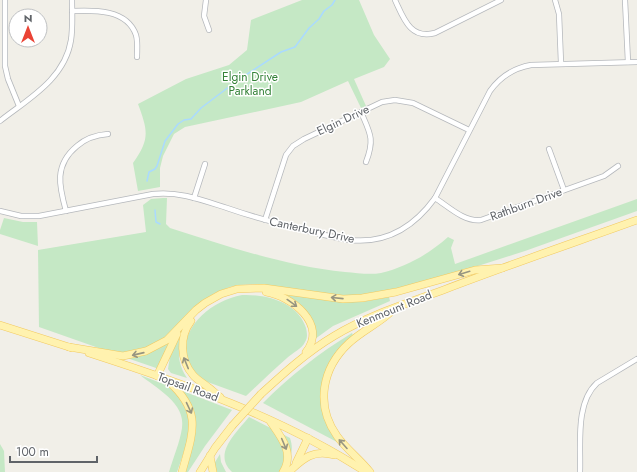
<svg xmlns="http://www.w3.org/2000/svg" width="637" height="472" font-family="Jost,sans-serif">
<rect width="100%" height="100%" fill="#f1efe8"/>
<!-- green -->
<g fill="#c5e8c5">
<path d="M302 0H359L374 35 390 59 384 67 354 79 366 106 361 108 348 81 301 102 185 127 174 134 163 156 160 168V187L138 191 133 163C150 139 148 131 138 104L186 79 229 65 247 50 251 20Z"/>
<path d="M163 198H167L166 224 170 228C226 246 286 266 345 272 357 273 370 275 381 273 406 267 429 254 448 237L454 240 451 248 455 264 637 199V211L525 251 421 284 392 291 349 297 257 284 239 285 230 287 215 293 202 301 168 336 154 346 128 353 110 352 39 327 38 250 146 232 143 205 151 199Z"/>
<path d="M4 218 23 222H37L38 246 0 234V230Z"/>
<path d="M282 294 341 302H361L389 297 390 301 333 326 315 339V331Z"/>
<path d="M242 295C266 294 298 302 306 328 307 333 308 337 305 342 302 349 292 353 287 358 273 370 260 383 246 396L191 376C189 370 184 362 184 356 184 323 212 301 242 295Z"/>
<path d="M190 322C180 344 173 356 187 378L171 373 168 369C170 356 173 338 182 328 184 326 187 324 190 322Z"/>
<path d="M352 333 354 338 325 379 329 416 341 438 354 451 263 403C290 376 319 353 352 333Z"/>
<path d="M173 338 159 369 127 358C145 354 159 350 173 338Z"/>
<path d="M140 375 166 385 175 392 187 409 190 422 187 443 177 472H169C173 458 180 442 182 428 186 403 156 388 140 375Z"/>
<path d="M180 390 232 410 205 446 188 472H183C189 453 202 428 192 408 189 402 184 396 180 390Z"/>
<path d="M249 417 290 438C295 453 289 461 280 472H232C212 454 237 432 249 417Z"/>
<path d="M0 444 4 451 5 472H0Z"/>
<path d="M220 454 221 462 226 472H209Z"/>
</g>
<g fill="none" stroke-linecap="round" stroke-linejoin="round">
<!-- stream -->
<g stroke="#aadaff" stroke-width="1.5">
<path d="M147 181 149 172 155 169 157 166 165 141 178 124 184 120 191 119 201 108 238 80 281 52 295 47 309 28 319 19 324 11 332 5 335 0"/>
<path d="M155 210 156 222 160 224"/>
</g>
<defs>
<g id="street">
<path d="M5 0V66L8 79 19 106"/>
<path d="M206 0 204 16 209 30"/>
<path d="M395 0C403 17 410 40 435 33L501 0"/>
<path d="M555 0 559 14 561 63"/>
<path d="M625 0 628 62"/>
<path d="M72 11C94 10 127 9 136 35 138 42 137 50 137 57"/>
<path d="M361 112C370 133 375 139 366 162"/>
<path d="M0 121C28 99 65 79 71 40 73 27 72 13 72 0"/>
<path d="M549 149 564 190"/>
<path d="M194 198 205 164"/>
<path d="M435 198C449 207 464 222 481 220L604 176 618 166"/>
<path d="M0 211 21 216H39L153 194C179 191 202 200 227 208 253 217 279 224 305 230 320 234 335 238 350 240 387 244 414 227 435 198L490 91C500 77 514 68 531 65L637 62"/>
<path d="M66 211C59 186 54 165 77 146 86 138 95 135 108 134"/>
<path d="M265 220 286 155 293 146 304 139 382 102 395 100 413 103 469 130"/>
<path d="M580 472C581 445 575 403 597 383L637 359"/>
</g>
<g id="primary">
<path d="M266 292C291 296 328 324 306 352"/>
<path d="M191 321C179 337 180 360 193 375 197 380 203 383 208 387 212 390 216 394 220 397"/>
<path d="M0 325 72 348"/>
<path d="M69 347 123 356 146 351 167 340 196 310 205 303 221 294 237 289 264 288 343 299 362 298 396 292 475 270 502 268"/>
<path d="M89 353C185 384 281 417 366 472"/>
<path d="M157 376 177 334"/>
<path d="M168 381C203 412 193 432 182 472"/>
<path d="M261 394C284 373 307 352 334 336 369 315 408 303 446 289 509 265 573 243 637 220"/>
<path d="M270 421C281 437 295 453 283 472"/>
<path d="M210 456 213 472"/>
<path d="M296 463 308 438"/>
<path d="M200 472 215 448 232 426"/>
<path d="M289 472C303 458 314 449 334 455"/>
<path d="M370 472C360 459 346 449 337 436 315 405 322 368 349 343 363 330 380 323 393 310"/>
</g>
</defs>
<!-- street casing -->
<use href="#street" stroke="#b5b8bc" stroke-width="6"/>
<!-- primary casing -->
<use href="#primary" stroke="#f2c960" stroke-width="8"/>
<!-- street -->
<use href="#street" stroke="#fff" stroke-width="4.5"/>
<!-- primary -->
<use href="#primary" stroke="#fff2af" stroke-width="7"/>
<defs>
<path id="primary-bridge" d="M232 426 261 394"/>
</defs>
<!-- primary-bridge casing -->
<use href="#primary-bridge" stroke="#f2c960" stroke-width="8" stroke-linecap="butt"/>
<!-- primary-bridge -->
<use href="#primary-bridge" stroke="#fff2af" stroke-width="7"/>
</g>
<!-- one-way arrows -->
<defs><path id="oneway-shaft" d="M-6 0H5M1.5-3L5.5 0L1.5 3" fill="none" stroke-width="1.6" stroke-linecap="round" stroke-linejoin="round"/></defs>
<g stroke="#979581">
<use href="#oneway-shaft" transform="translate(464 273) rotate(163)"/>
<use href="#oneway-shaft" transform="translate(337 298) rotate(-174)"/>
<use href="#oneway-shaft" transform="translate(292 303) rotate(36)"/>
<use href="#oneway-shaft" transform="translate(138 354) rotate(167)"/>
<use href="#oneway-shaft" transform="translate(186 363) rotate(-112)"/>
<use href="#oneway-shaft" transform="translate(189 408) rotate(65)"/>
<use href="#oneway-shaft" transform="translate(284 444) rotate(67)"/>
<use href="#oneway-shaft" transform="translate(343 444) rotate(-132)"/>
</g>
<g text-anchor="middle" dominant-baseline="central" stroke-width="3" stroke-linejoin="round" paint-order="stroke">
<!-- park labels -->
<g font-size="12" fill="#348238" stroke="#fff">
<text x="250" y="77">Elgin Drive<tspan x="250" dy="14">Parkland</tspan></text>
</g>
<!-- street labels -->
<g font-size="12" fill="#5f6368" stroke="#fff">
<text transform="translate(343 120) rotate(-25)">Elgin Drive</text>
<text transform="translate(526 204) rotate(-20)">Rathburn Drive</text>
<text transform="translate(312 230) rotate(12)">Canterbury Drive</text>
<text transform="translate(394 309) rotate(-22)">Kenmount Road</text>
<text transform="translate(188 387) rotate(20)">Topsail Road</text>
</g>
</g>
<!-- north arrow -->
<g transform="translate(28 28)"><circle r="19" fill="#ffffff" stroke="#bfc1c3"/>
<path d="M0-3L7 15L0 10L-7 15Z" fill="#ea4335"/>
<text y="-6" font-size="11" font-weight="bold" text-anchor="middle" fill="#5f6368">N</text>
</g>
<!-- scale -->
<path d="M10 456v6h87v-6" fill="none" stroke="#5f6368" stroke-width="2"/>
<text x="16" y="456" font-size="12" fill="#5f6368" stroke="#ffffff" stroke-width="3" paint-order="stroke">100 m</text>
</svg>
